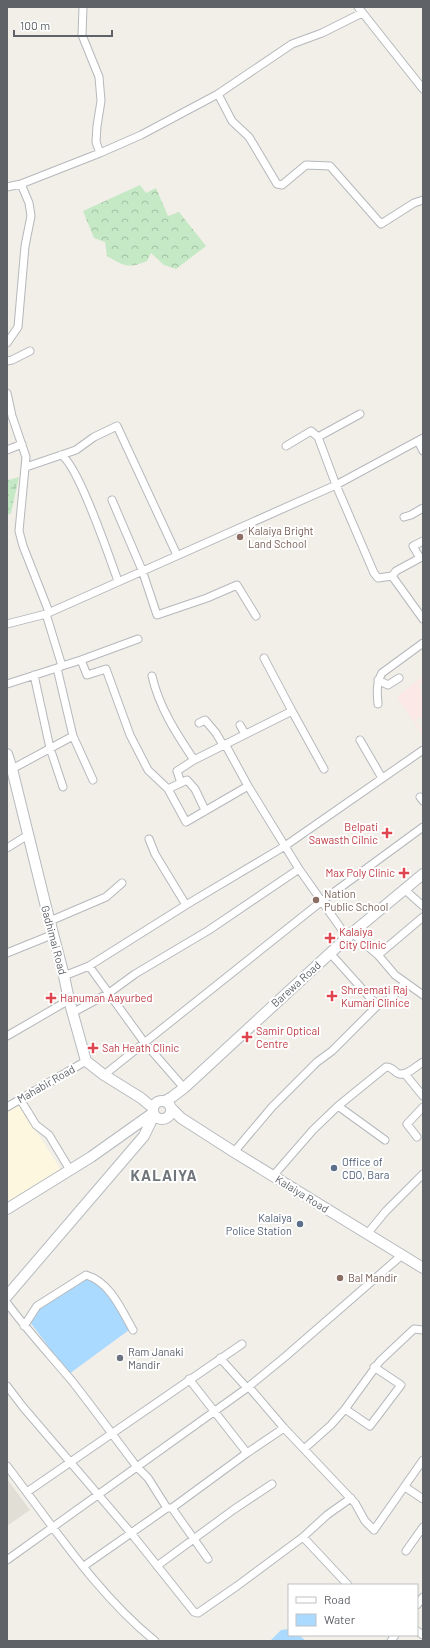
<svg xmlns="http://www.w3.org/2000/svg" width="430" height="1648" viewBox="0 0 430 1648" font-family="Barlow,sans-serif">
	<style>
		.commercial { fill: #fef7e0 }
		.education { fill: #e1ded6 }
		.medical { fill: #fce8e6 }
		.forest { fill: url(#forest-crowns) }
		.wetland { fill: url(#wetland-marsh) }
		.water { fill: #aadaff }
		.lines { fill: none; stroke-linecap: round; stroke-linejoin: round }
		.street-casing { stroke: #b5b8bc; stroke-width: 9 }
		.secondary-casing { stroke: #b6babf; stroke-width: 12 }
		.street { stroke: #fff; stroke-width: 7 }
		.secondary { stroke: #fff; stroke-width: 10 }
		.education-dot { fill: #8d6e63; stroke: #fff; stroke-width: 1.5 }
		.health-dot { fill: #e0444e; stroke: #fff; stroke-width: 1.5 }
		.service-dot { fill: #5c6f8a; stroke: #fff; stroke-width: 1.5 }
		.worship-dot { fill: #6b7280; stroke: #fff; stroke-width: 1.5 }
		.labels { text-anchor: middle; stroke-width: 4; stroke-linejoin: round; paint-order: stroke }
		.education-label { font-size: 11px; fill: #785e54; stroke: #fff; text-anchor: start }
		.health-label { font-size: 11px; fill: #be3a42; stroke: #fff; text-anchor: start }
		.street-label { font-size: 11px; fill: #5f6368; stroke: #fff }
		.service-label { font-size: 11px; fill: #4e5e75; stroke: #fff; text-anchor: start }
		.worship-label { font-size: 11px; fill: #5b616d; stroke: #fff; text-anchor: start }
		.district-label { font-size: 15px; font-weight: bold; letter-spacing: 1px; fill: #70757a; stroke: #fff }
	</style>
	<defs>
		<pattern id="forest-crowns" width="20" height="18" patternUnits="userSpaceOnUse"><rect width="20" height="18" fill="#c5e8c5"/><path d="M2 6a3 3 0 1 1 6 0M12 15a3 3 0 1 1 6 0" fill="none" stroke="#a3c0a4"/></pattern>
		<pattern id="wetland-marsh" width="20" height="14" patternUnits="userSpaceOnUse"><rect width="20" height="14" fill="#c5e8c5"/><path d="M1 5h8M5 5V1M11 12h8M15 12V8" fill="none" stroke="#a3c0a4"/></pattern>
	</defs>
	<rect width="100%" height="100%" fill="#f1efe8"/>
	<!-- commercial -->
	<path class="commercial" d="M19 1104 61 1170 7 1202V1111Z"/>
	<!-- education -->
	<path class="education" d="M7 1479 30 1510 7 1526Z"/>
	<!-- medical -->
	<path class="medical" d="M423 676V682L418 686 420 688 423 686V688L420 690 423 694V720L420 716 415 720 421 729 423 727V735L397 697Z"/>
	<!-- forest -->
	<path class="forest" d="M140 185 146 193 156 188 168 216 179 212 206 246 176 269 164 265 151 253 147 261C128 269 124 266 107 256L105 242 94 238 83 211Z"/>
	<!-- wetland -->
	<path class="wetland" d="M19 477 11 513 7 515V478L9 480Z"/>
	<!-- water -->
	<path class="water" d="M86 1278C108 1286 118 1310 129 1330L69 1374 30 1322 40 1307Z
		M289 1629V1635H299L306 1641H270L281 1630Z"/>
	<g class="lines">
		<!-- street casing -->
		<g class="street-casing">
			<path id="street" d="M83 7 82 35 99 77 101 101 97 126 96 142 100 153
				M358 7 423 89
				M218 94 232 121 249 137 277 184 282 185 306 165 330 166 381 224 414 203 423 200
				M7 187 21 184 100 153 141 135 218 94 292 44 322 33 362 13
				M7 343 18 327 25 246 31 216 29 203 21 184
				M7 361 12 360 30 351
				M7 393 12 416 26 457 19 531 23 546 49 612
				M318 437 360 414
				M418 441 423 451
				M286 446 311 431 318 437 336 485 374 573 378 578 392 576 423 619
				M7 450 22 444
				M61 455C78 464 110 559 118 581
				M26 467 76 450 94 437 117 426 177 555
				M112 500 142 570 157 615 207 598 237 585 256 616
				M404 517 411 515 423 508
				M392 576 396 571 420 558 413 546 423 541
				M46 614 62 666 81 660 87 675 106 669 130 735 148 770 168 789 187 780 195 789 205 810
				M7 624 46 614 336 485 423 438
				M81 660 138 639
				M34 675 50 748 63 787
				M152 676C159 707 176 733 194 760L177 771 181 783
				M378 680 388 685 399 678
				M7 684 60 667
				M378 704C377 693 376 683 382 673L423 643
				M292 711 324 769
				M199 723 205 720 216 733 223 745
				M240 725 245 734
				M73 736 93 780
				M360 740 382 778
				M225 744 248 786
				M194 760 292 711 264 658
				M12 769 73 736 57 668
				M168 789 186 822 248 786 299 869 347 937
				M420 797 423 801
				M149 839 155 854 186 905
				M7 848 28 835
				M404 889 423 906
				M50 921 106 897 122 883
				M352 933 378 955 395 975 423 995
				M7 953 54 934
				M330 953 373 1001C387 1008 396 992 405 983
				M378 955 423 917
				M89 966 144 1042 184 1088
				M64 976 89 966 186 905 285 846 423 750
				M72 1013 109 993 135 974 209 930 299 869
				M7 1036 69 1000
				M405 1074 423 1096
				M104 1075 322 901 423 827
				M20 1099 36 1125 49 1135 70 1170
				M338 1106 385 1140
				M7 1107 86 1061
				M417 1137 407 1124 423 1107
				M234 1152 272 1107 317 1062 332 1051 379 1004
				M273 1176 313 1130 338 1106 386 1067C392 1067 393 1070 397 1073 405 1078 416 1066 423 1062
				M367 1234 386 1211 423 1174
				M7 1303C27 1330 50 1355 72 1381 94 1409 115 1438 137 1467L148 1478 167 1508H172L208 1559
				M24 1326 37 1306 86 1275C110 1282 121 1309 133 1330
				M220 1358 247 1388
				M189 1379 247 1453 284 1428
				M7 1386 23 1407 131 1533 194 1612 198 1613 237 1586 303 1537 327 1515 351 1498
				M249 1387 284 1428 355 1503 365 1521 374 1530 423 1460
				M345 1409 370 1426 401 1385 374 1367
				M304 1449 331 1425 345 1409 380 1361 414 1329 423 1330
				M7 1466C53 1526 96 1593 155 1641
				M405 1487 423 1499
				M27 1492 242 1344
				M172 1508 247 1453
				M303 1537 348 1585
				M406 1551 423 1527
				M7 1560 247 1388 286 1356 402 1255
				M84 1566 167 1508
				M157 1566 233 1510 272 1484
				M417 1605 423 1597
				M417 1631 423 1635
				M391 1641 395 1635"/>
		</g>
		<!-- secondary casing -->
		<g class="secondary-casing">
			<path id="secondary" d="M7 754 12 769 46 907 64 976 69 1000 86 1061 104 1075 141 1098 153 1108
				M153 1110a9 9 0 1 1 18 0a9 9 0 1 1-18 0Z
				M165 1101 172 1097 184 1088 352 933 423 874
				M172 1109 181 1118 234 1152 423 1268
				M7 1209 91 1157 153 1113
				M7 1296 144 1136 154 1115"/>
		</g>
		<!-- street -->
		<use href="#street" class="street"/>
		<!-- secondary -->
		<use href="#secondary" class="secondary"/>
	</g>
	<!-- markers -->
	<g class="education-dot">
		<circle cx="240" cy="537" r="4"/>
		<circle cx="316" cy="900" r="4"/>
		<circle cx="340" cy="1278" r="4"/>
	</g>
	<g class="health-dot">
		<path d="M385 827h4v4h4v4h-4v4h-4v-4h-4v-4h4z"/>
		<path d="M402 867h4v4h4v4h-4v4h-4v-4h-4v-4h4z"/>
		<path d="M328 932h4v4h4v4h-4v4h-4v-4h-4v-4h4z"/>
		<path d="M330 990h4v4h4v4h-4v4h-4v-4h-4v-4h4z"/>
		<path d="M49 992h4v4h4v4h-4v4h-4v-4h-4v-4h4z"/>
		<path d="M245 1031h4v4h4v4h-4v4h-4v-4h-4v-4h4z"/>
		<path d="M91 1042h4v4h4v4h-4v4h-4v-4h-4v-4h4z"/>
	</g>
	<g class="service-dot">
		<circle cx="334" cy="1168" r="4"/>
		<circle cx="300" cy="1224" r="4"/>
	</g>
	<circle class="worship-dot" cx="120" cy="1358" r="4"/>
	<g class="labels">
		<!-- education labels -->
		<g class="education-label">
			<text x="248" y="535">Kalaiya Bright<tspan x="248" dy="13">Land School</tspan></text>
			<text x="324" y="898">Nation<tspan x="324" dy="13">Public School</tspan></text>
			<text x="348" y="1282">Bal Mandir</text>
		</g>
		<!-- health labels -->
		<g class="health-label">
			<text x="378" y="831" text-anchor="end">Belpati<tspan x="378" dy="13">Sawasth Cilnic</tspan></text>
			<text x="395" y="877" text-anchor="end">Max Poly Clinic</text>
			<text x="339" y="936">Kalaiya<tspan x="339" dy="13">City Clinic</tspan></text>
			<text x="341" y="994">Shreemati Raj<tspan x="341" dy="13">Kumari Clinice</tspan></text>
			<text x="60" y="1002">Hanuman Aayurbed</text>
			<text x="256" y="1035">Samir Optical<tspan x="256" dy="13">Centre</tspan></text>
			<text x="102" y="1052">Sah Heath Clinic</text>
		</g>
		<!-- street labels -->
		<g class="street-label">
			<text transform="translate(54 940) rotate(75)" y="4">Gadhimai Road</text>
			<text transform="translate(296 984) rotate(-42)" y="4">Barewa Road</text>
			<text transform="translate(46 1084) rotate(-30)" y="4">Mahabir Road</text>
			<text transform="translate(302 1194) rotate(32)" y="4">Kalaiya Road</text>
		</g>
		<!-- service labels -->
		<g class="service-label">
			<text x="342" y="1166">Office of<tspan x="342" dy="13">CDO, Bara</tspan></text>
			<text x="292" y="1222" text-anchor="end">Kalaiya<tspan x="292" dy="13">Police Station</tspan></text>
		</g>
		<!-- worship labels -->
		<g class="worship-label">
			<text x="128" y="1356">Ram Janaki<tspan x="128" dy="13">Mandir</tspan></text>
		</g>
		<!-- district labels -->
		<g class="district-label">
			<text x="164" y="1181">KALAIYA</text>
		</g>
	</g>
	<!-- border -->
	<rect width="430" height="1648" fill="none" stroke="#5f6368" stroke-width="16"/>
	<!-- legend -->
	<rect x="288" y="1584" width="130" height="52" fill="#ffffff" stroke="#bfc1c3"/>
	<rect x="296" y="1597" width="20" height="6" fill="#ffffff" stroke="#bfc1c3"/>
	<text x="324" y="1604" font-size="12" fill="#5f6368">Road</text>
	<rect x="296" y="1614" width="20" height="12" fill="#aadaff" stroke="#bfc1c3"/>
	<text x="324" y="1624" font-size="12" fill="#5f6368">Water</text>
	<!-- scale -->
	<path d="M14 30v6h98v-6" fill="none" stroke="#5f6368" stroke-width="2"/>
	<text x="20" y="30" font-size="12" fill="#5f6368" stroke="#ffffff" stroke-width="3" paint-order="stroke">100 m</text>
</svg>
